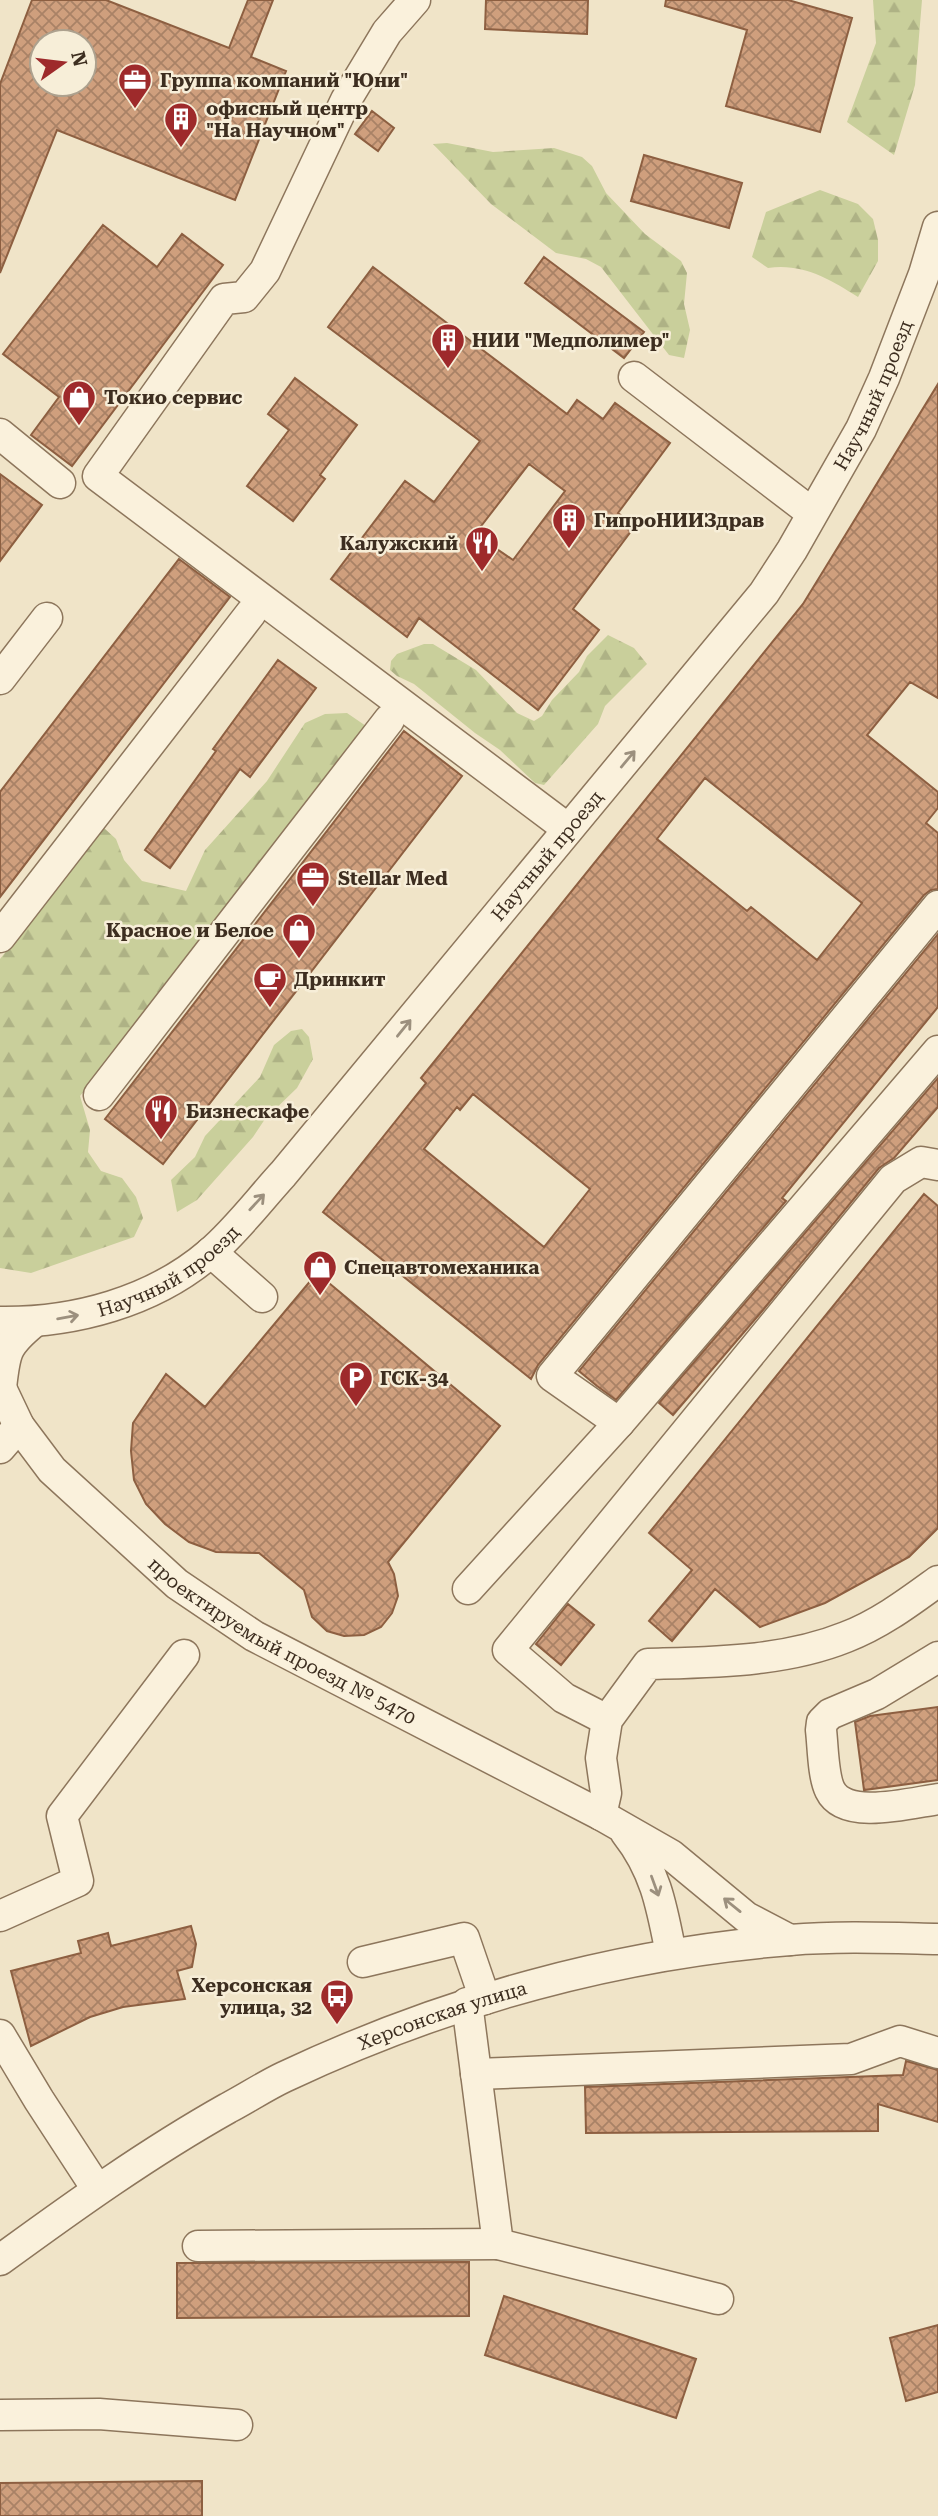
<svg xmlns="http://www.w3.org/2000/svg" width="938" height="2516" viewBox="0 0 938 2516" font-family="'Roboto Serif',serif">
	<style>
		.forest { fill: url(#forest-firs) }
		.building { fill: url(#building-cross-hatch); stroke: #8d5f41; stroke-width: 2; fill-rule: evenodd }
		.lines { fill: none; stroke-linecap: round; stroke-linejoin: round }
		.minor-casing { stroke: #8d765c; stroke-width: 33 }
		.minor { stroke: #faf1dc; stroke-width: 30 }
		.oneway { stroke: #9c907e }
		.labels { text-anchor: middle; stroke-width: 5; stroke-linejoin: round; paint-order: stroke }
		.poi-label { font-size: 19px; font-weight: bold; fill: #3d2e20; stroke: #f7eed8; text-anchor: start }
		.street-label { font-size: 19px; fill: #3d2e20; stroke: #f7eed8 }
	</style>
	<defs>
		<pattern id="forest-firs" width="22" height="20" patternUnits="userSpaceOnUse" patternTransform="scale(1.75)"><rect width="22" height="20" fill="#c9cf9b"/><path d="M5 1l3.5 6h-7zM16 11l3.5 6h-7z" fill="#aeb285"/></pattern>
		<pattern id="building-cross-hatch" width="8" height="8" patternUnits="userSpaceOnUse" patternTransform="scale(1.75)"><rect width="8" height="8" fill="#cf9f7d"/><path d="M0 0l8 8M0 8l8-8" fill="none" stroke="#a98266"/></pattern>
	</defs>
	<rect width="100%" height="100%" fill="#f0e4c8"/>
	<!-- forest -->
	<path class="forest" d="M873 0H922L915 85 894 155 847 122 876 43Z
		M447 143 493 152 554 148 582 157 592 166 606 193 645 234 681 261 687 273 684 304 690 330 684 358 669 355 601 267 586 259 556 253 491 204 433 144Z
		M820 190 858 204 873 219 878 240V261L858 297C829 279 803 263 768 268L752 257 766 212Z
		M608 635 634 648 647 664 605 706 598 724 544 785 535 783 500 750 475 733 414 684 397 676 390 670 391 661 397 654 424 644H433L476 670 517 713 534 721 542 716 552 700 579 672 587 656Z
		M347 713 366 726 360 746 215 920 80 1096 90 1130 88 1152 101 1171 122 1178 136 1197 143 1218 134 1237 31 1273 0 1268V959L104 828 116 839 124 860 142 881 186 891 205 850 267 781 305 723 325 714Z
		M302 1029 309 1037 313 1059 297 1088 265 1119 253 1137 197 1200 177 1212 171 1180 195 1157 205 1136 260 1077 274 1045 291 1031Z"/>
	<!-- building -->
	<path class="building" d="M32 0H106L229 48 248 0H273L251 57 286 71 235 200 57 130 0 273V84ZM42 42H84V84H42Z
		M486 0H588L587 34 485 29Z
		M666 0H788L852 18 820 132 726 106 747 30 665 6Z
		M372 111 394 128 378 151 355 134Z
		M644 155 742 183 729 228 631 201Z
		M103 225 157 267 182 234 223 265 72 466 31 435 59 397 3 354Z
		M544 257 644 332 624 358 525 283Z
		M373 267 567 414 577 400 603 419 615 403 670 443 618 513 635 526 573 609 599 630 538 710 419 618 407 637 331 579 405 481 434 502 480 441 328 327ZM529 464 565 491 513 560 475 534Z
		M295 378 357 425 320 475 325 479 293 521 247 486 289 430 268 414Z
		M938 384V698L910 682 867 735 938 792V808L926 823 938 833V889L931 890 924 895 538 1365 531 1379 323 1212 426 1083 421 1078 803 604ZM705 778 862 903 817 960 751 907 747 911 657 839ZM473 1094 590 1189 544 1247 424 1149 457 1107 460 1110Z
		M0 474 42 505 0 561Z
		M179 559 230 597 0 897V792Z
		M278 660 316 688 250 777 240 769 170 868 145 850 216 751 213 749Z
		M404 731 462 776 163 1164 105 1119Z
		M938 934V1007L782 1198 786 1201 616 1400 597 1386 579 1371Z
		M938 1078V1107L894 1158 879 1168 763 1310 673 1415 659 1403Z
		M924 1194 938 1206V1528L909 1557 825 1603 760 1627 715 1589 672 1641 649 1621 692 1570 649 1533Z
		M317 1273 500 1426 388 1562 394 1574 398 1596 392 1613 381 1627 364 1635 344 1636 327 1631 312 1617 304 1590 259 1553 216 1552 189 1542 165 1524 146 1504 134 1480 131 1451 133 1423 166 1374 205 1407Z
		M568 1604 594 1625 561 1665 536 1644Z
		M938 1707V1780L864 1790 855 1722 870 1716Z
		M191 1926 196 1944 192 1967 177 1971 185 1999 123 2007 90 2017 31 2046 11 1971 81 1953 78 1941 108 1933 111 1946Z
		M906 2061 938 2070V2122L878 2104V2131L586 2133 585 2087 903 2075Z
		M469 2262V2316L177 2318V2263Z
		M504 2296 696 2359 676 2418 485 2355Z
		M938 2325V2392L906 2401 890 2338Z
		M202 2481V2516H0V2483Z"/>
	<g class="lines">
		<!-- minor casing -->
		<g class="minor-casing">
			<g id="minor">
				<path d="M415 0 387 32 346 100 265 271 244 297 224 299 98 476 568 829"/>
				<path d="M634 377 812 513"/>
				<path d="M0 434 60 483"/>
				<path d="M0 679 47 618"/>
				<path d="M0 937 251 613"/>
				<path d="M99 1095 389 720"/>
				<path d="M211 1252 262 1297"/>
				<path id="s1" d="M0 1322C74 1323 153 1302 210 1253 236 1231 260 1199 283 1174L764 593 792 550 861 429 884 378 924 274 938 227"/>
				<path id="s2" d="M0 1386 19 1426 52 1470 177 1584 254 1636 601 1815 671 1855 746 1917 790 1940"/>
				<path d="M1 1388C5 1352 5 1346 34 1322"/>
				<path d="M619 1423 552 1376 938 906"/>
				<path d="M0 1448 19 1426"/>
				<path d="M468 1589 619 1423 938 1051"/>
				<path d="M938 1657 877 1694 830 1714 822 1722 821 1730C823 1747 823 1776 830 1790 845 1821 910 1803 938 1799"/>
				<path d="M607 1720 564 1698 508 1650 893 1179 921 1162 938 1165"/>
				<path d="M601 1815 606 1793 601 1758 607 1720 648 1664C714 1662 784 1662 846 1637 880 1624 909 1602 938 1581"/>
				<path d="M626 1833C656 1871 662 1908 671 1954"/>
				<path d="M0 1916 78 1881 62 1816 184 1655"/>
				<path d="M363 1962 464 1938 485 1999"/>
				<path d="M467 2003 498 2244 718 2299"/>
				<path d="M0 2035 39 2100 97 2189"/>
				<path d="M476 2074 851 2059 900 2041 938 2053"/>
				<path d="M198 2246 498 2244"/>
				<path id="s3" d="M0 2260C74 2206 148 2153 228 2108 247 2098 265 2086 284 2077 443 2002 615 1954 790 1940 839 1936 889 1938 938 1939"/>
				<path d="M0 2415 99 2414 237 2425"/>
			</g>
		</g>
		<!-- minor -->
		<use href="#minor" class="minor"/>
	</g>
	<!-- one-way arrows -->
	<defs><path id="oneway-shaft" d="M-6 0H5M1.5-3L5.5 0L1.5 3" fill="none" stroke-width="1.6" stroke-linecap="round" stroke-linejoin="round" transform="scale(1.75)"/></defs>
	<g class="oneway">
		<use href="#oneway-shaft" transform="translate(628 759) rotate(-50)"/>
		<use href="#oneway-shaft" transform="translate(404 1028) rotate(-51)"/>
		<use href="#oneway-shaft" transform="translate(257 1202) rotate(-47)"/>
		<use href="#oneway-shaft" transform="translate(68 1317) rotate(-10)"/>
		<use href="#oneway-shaft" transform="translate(655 1886) rotate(70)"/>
		<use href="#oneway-shaft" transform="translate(732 1905) rotate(-141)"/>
	</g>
	<!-- icons -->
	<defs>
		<g id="office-pin" transform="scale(1.75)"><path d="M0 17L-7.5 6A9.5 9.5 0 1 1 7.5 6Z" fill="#9e2a2b" stroke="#f7eed8"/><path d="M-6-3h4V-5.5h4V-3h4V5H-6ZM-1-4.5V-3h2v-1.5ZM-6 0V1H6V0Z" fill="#fff"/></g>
		<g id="building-pin" transform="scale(1.75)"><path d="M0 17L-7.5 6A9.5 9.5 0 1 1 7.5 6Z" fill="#9e2a2b" stroke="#f7eed8"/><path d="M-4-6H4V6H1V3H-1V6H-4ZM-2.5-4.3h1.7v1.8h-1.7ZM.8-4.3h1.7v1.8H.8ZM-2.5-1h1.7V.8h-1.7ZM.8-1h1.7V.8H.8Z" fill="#fff"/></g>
		<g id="shop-pin" transform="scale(1.75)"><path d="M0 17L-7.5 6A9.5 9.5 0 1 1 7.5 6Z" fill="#9e2a2b" stroke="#f7eed8"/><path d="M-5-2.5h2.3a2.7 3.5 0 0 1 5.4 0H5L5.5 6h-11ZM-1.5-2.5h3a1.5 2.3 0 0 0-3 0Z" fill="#fff"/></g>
		<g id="restaurant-pin" transform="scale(1.75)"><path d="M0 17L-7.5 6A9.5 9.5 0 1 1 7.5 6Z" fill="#9e2a2b" stroke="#f7eed8"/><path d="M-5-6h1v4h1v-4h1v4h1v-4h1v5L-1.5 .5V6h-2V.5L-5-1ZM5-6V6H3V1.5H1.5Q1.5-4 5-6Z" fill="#fff"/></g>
		<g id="cafe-pin" transform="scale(1.75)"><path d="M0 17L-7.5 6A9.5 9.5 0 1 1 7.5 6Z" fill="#9e2a2b" stroke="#f7eed8"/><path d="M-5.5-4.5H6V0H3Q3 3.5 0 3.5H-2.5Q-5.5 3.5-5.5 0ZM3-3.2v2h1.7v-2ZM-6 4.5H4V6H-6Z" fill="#fff"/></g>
		<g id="parking-pin" transform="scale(1.75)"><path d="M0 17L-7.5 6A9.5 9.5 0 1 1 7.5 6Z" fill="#9e2a2b" stroke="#f7eed8"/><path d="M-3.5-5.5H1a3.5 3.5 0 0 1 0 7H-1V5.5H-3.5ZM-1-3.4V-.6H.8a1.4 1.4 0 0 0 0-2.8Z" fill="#fff"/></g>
		<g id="bus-pin" transform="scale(1.75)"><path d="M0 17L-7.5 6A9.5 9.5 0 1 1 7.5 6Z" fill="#9e2a2b" stroke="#f7eed8"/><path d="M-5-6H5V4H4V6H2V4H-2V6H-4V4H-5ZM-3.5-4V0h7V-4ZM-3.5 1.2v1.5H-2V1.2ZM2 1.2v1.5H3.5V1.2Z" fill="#fff"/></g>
	</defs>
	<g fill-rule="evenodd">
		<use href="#office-pin" x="135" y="80"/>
		<use href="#building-pin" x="181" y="119"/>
		<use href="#building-pin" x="448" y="340"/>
		<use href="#shop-pin" x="79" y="397"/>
		<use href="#building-pin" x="569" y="520"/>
		<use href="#restaurant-pin" x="482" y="543"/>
		<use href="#office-pin" x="313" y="878"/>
		<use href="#shop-pin" x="299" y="930"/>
		<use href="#cafe-pin" x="270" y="979"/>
		<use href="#restaurant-pin" x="161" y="1111"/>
		<use href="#shop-pin" x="320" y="1267"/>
		<use href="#parking-pin" x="356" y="1378"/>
		<use href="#bus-pin" x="337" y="1996"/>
	</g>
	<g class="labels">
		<!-- poi labels -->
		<g class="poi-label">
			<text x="160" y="87">Группа компаний "Юни"</text>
			<text x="206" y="115">офисный центр<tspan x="206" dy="22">"На Научном"</tspan></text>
			<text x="472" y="347">НИИ "Медполимер"</text>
			<text x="104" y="404">Токио сервис</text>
			<text x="594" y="527">ГипроНИИЗдрав</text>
			<text x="458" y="550" text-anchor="end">Калужский</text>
			<text x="338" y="885">Stellar Med</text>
			<text x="274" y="937" text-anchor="end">Красное и Белое</text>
			<text x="294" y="986">Дринкит</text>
			<text x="186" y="1118">Бизнескафе</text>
			<text x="344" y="1274">Спецавтомеханика</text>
			<text x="380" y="1385">ГСК-34</text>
			<text x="312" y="1992" text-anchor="end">Херсонская<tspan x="312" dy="22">улица, 32</tspan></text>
		</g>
		<!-- street labels -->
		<g class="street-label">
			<text dy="7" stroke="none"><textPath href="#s1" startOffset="1314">Научный проезд</textPath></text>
			<text dy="7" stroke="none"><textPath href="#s1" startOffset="747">Научный проезд</textPath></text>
			<text dy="7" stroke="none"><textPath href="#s1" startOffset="180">Научный проезд</textPath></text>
			<text dy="7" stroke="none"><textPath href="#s2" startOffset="388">проектируемый проезд № 5470</textPath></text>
			<text dy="7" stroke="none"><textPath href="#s3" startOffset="508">Херсонская улица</textPath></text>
		</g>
	</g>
	<!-- north arrow -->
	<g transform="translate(63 63) rotate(76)"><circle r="33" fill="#f7eed8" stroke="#ada18e" stroke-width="2"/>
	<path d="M0-5L12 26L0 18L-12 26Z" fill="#9e2a2b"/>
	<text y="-10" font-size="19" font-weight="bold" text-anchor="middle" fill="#3d2e20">N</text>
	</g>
</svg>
